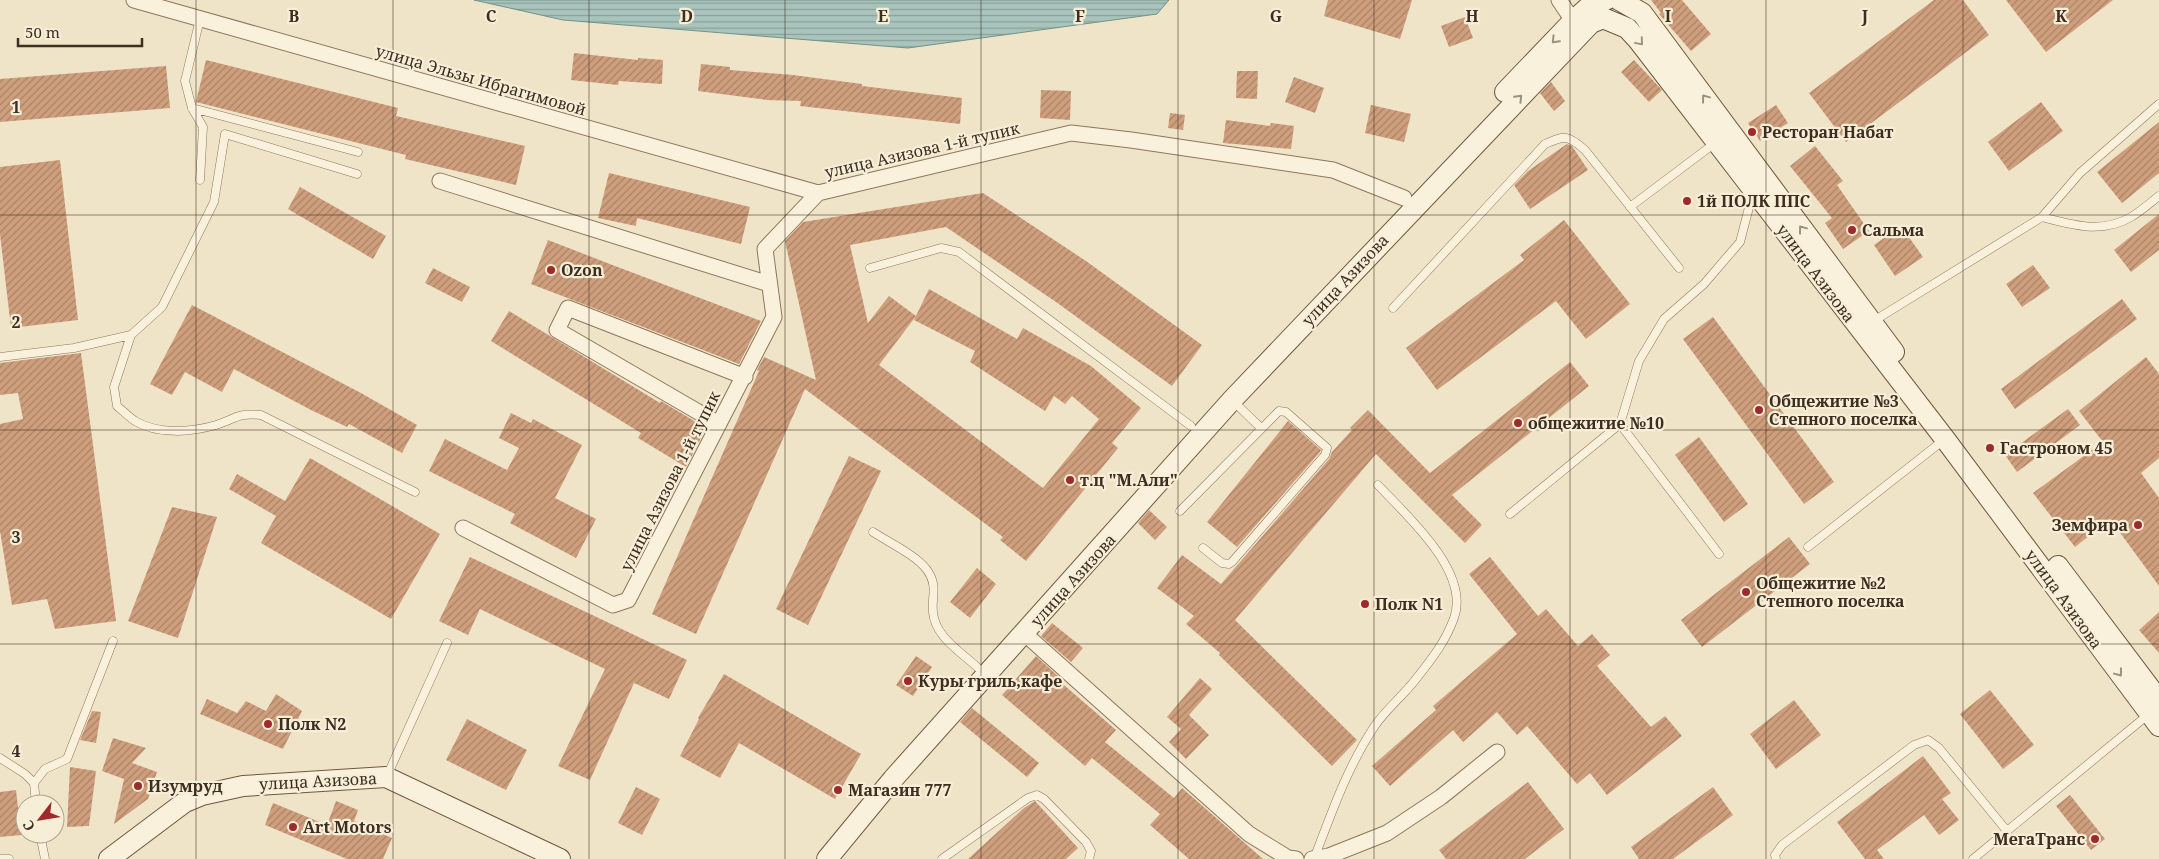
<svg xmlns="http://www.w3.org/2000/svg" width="2159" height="859" viewBox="0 0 2159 859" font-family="'Noto Serif',serif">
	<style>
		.water { fill: url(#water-rules); stroke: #6f938a }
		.building { fill: url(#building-hatch) }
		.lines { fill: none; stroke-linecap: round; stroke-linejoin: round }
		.lane-casing { stroke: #8d765c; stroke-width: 9 }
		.street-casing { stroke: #8d765c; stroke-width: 17 }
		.secondary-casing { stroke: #6f573f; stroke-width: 22 }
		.lane { stroke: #faf1dc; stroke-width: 8 }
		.street { stroke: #faf1dc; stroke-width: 15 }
		.secondary { stroke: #faf1dc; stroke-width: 20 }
		.oneway { stroke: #9c907e }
		.grid { fill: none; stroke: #3d2e20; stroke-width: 1; stroke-opacity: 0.55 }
		.poi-dot { fill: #9e2a2b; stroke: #f7eed8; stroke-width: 2 }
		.labels { text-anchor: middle; stroke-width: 4.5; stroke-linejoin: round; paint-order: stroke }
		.street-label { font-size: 16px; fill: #3d2e20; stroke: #f7eed8 }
		.poi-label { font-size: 16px; font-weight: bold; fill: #3d2e20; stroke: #f7eed8; text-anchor: start }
		.grid-label { font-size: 16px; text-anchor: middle; font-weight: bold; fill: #3d2e20; stroke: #f7eed8; stroke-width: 4.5; stroke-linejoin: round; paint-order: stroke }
	</style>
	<defs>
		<pattern id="water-rules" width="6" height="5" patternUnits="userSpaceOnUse" patternTransform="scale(1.25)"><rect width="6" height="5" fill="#a9c4bc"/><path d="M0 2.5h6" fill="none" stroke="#8ba098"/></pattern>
		<pattern id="building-hatch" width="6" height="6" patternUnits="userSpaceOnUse" patternTransform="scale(1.25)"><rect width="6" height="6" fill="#cf9f7d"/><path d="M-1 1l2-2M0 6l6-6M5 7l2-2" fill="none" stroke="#a98266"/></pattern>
	</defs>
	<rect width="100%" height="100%" fill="#f0e4c8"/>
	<!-- water -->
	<path class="water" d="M474 0H1169L1157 14 908 48 563 20Z"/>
	<!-- building -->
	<path class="building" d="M1328 0H1412L1400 39 1324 16Z
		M1651 0H1682L1711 34 1691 51 1659 14 1661 13Z
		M1934 0H1963L1989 35 1846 142 1809 93Z
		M2006 0H2113L2046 52Z
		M1465 17 1473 38 1449 47 1441 26Z
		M574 53 638 60V58L663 60 662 84 619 81 618 85 571 80Z
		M206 60 398 108 396 116 525 146 516 185 405 159 406 155 196 102Z
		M1634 60 1662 90 1649 102 1621 72Z
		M701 64 730 67V70L793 75 862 84V86L962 98 960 124 800 106 801 101 767 100 698 91Z
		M166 66 170 108 0 122V79Z
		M1237 71H1258L1257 99 1236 98Z
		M1294 77 1324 88 1315 113 1285 102Z
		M1551 82 1565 101 1554 111 1540 93Z
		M1041 90 1071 91 1070 120 1040 118Z
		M2041 102 2063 131 2009 171 1988 142Z
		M1371 105 1411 114 1404 142 1365 133Z
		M1776 105 1788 123 1760 141 1748 123Z
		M1170 113 1185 115 1183 130 1168 128Z
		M1226 120 1270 126 1271 123 1294 126 1291 149 1223 143Z
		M2159 122V173L2122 203 2097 172Z
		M1567 144 1572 146 1588 170 1530 209 1514 185 1528 171Z
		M1815 146 1843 181 1837 185 1869 231 1843 249 1825 223 1832 218 1790 166Z
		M60 160 78 320 11 328 0 234V167Z
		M609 173 750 207 741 244 637 218 636 226 598 218Z
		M300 187 386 236 373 259 288 209Z
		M983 193 1086 261 1202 345 1172 386 1056 302 946 227 850 245 868 323 889 296 916 316 879 365 1043 488 1099 419 1072 396 1065 404 1054 396 1045 411 970 362 975 351 914 320 929 289 1017 339 1023 328 1091 366 1141 408 1112 443 1118 448 1026 561 1000 540 1003 537 805 389 696 634 652 614 759 371 757 370 764 357 816 380 785 241 803 222Z
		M2159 214V250L2131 272 2114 250Z
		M1564 220 1630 304 1586 339 1556 301 1437 390 1406 348 1524 260 1520 255Z
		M1901 226 1923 257 1895 276 1874 245Z
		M548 240 615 266 761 321 739 364 690 345 531 284Z
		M2033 265 2050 288 2022 307 2006 284Z
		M433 268 470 287 462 302 425 283Z
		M2122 299 2137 319 2015 409 2001 389Z
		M192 305 361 393 417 425 402 453 349 424 347 427 311 410 234 369 222 392 185 372 172 395 150 384Z
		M509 311 660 403 661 401 706 428 686 467 638 438 641 433 491 341Z
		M1713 317 1834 482 1804 504 1683 339Z
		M81 353 116 621 55 629 47 599 12 605 0 531V424L23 419 18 393 0 395V363Z
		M2146 357 2159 374V458L2141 473 2159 498V586L2110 519 2075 547 2033 493 2103 442 2079 411Z
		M1570 362 1589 386 1452 495 1482 525 1465 543 1376 454 1235 620 1357 740 1332 766 1219 655 1220 653 1186 624 1194 616 1157 588 1182 555 1221 584 1329 459 1332 452 1352 430 1350 428 1368 410 1430 473Z
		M2068 409 2080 425 2017 472 2005 455Z
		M511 413 531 423 533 419 582 445 555 498 596 519 576 558 510 523 515 514 429 471 445 439 507 470 519 448 499 438Z
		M1288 421 1321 450 1320 452 1237 547 1207 522Z
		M1699 437 1748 504 1724 522 1675 455Z
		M849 456 881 471 808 625 776 609Z
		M310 458 440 534 391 619 261 543 276 516 229 489 237 474 285 501Z
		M172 507 217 517 178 638 128 621Z
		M1149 510 1167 527 1155 540 1138 523Z
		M1789 537 1810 564 1702 647 1681 620Z
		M470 557 687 660 669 699 634 683 590 780 558 766 605 669 480 609 468 635 439 621Z
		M1490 557 1538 616 1546 609 1578 646 1592 634 1610 655 1597 666 1651 727 1665 716 1682 736 1607 795 1590 773 1577 784 1527 726 1517 735 1497 712 1463 742 1453 730 1390 786 1372 766 1436 710 1433 706 1517 634 1469 574Z
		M977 568 996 584 970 618 950 602Z
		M2159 612V653L2139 630Z
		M1052 623 1083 648 1071 662 1041 636Z
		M916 656 932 667 913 696 896 685Z
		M1036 656 1059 677 1057 679 1116 730 1105 742 1174 798 1182 788 1263 859H1189L1150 825 1160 814 1092 758 1085 766 1002 695Z
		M724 674 861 754 835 799 739 743 720 778 680 756 699 719 698 718Z
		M1200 678 1212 689 1189 715 1209 735 1186 759 1169 742 1181 729 1167 717Z
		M1990 690 2034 745 2003 769 1960 714Z
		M276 694 302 711 283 749 200 714 207 699 237 713 246 701 266 711Z
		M1794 700 1821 735 1776 769 1750 734Z
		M972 708 1039 763 1027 777 960 722Z
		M92 711 101 712 96 743 80 740Z
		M467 719 527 750 506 790 446 760Z
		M113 738 146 748 132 763 157 772 148 799 114 824 124 779 102 771Z
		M1923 756 1951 793 1942 799 1959 820 1939 835 1924 815 1877 850 1884 859H1865L1837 822Z
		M70 767 96 771 89 826 67 827Z
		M1528 782 1564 829 1525 859H1446L1439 850Z
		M636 787 660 799 642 835 618 823Z
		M1713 787 1733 815 1673 859H1639L1631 847Z
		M16 790 21 835 0 837V792Z
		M2070 795 2105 839 2091 850 2056 806Z
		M336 801 358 810 354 821 392 838 383 859H347L265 825 273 803 327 825Z
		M1035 801 1078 848 1066 859H968L1024 808Z"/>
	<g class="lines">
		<!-- lane casing -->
		<g class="lane-casing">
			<path id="lane" d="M200 19 185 81 192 108 203 127 200 180
				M192 108 358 152
				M1630 207 1715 143
				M2042 217 2080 173 2159 104
				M870 268 941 248 959 252 1191 426
				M1393 308 1545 144C1565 135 1568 135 1585 150L1679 268
				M1872 322 2042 217C2071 225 2103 234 2131 217 2141 211 2150 203 2159 196
				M131 335 114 387 117 406C123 411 129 417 135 421 158 435 192 432 216 425 237 418 237 413 261 415L415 492
				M0 357 74 348 131 335 162 307 214 202 225 134 357 174
				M1233 401 1261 428
				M1620 424 1719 554
				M1180 511 1279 411 1286 412 1327 448 1325 455 1232 562 1229 564 1222 563 1203 548
				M1510 514 1620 424 1639 361 1664 319 1704 284 1740 242 1751 200V193
				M873 532C888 542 916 555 927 570 940 588 929 600 934 618 939 639 962 653 977 667
				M1808 547 1945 439
				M0 758 25 774 34 783 36 804
				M387 776 447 643
				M34 783 45 769 67 759 113 641
				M40 834 45 859
				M0 859H9
				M942 859 1028 798 1037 795 1044 799 1086 842 1091 851 1089 859
				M1314 859C1331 814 1347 768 1374 727 1386 709 1403 696 1416 679 1431 660 1446 641 1454 618 1471 572 1406 515 1378 485
				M1776 859 1775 855 1782 845 1914 745 1928 740 1939 748 2007 831
				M1973 859 2149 714"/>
		</g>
		<!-- street casing -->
		<g class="street-casing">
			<path id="street" d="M134 0 818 193
				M1559 0 1578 28
				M440 181 769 284
				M719 424 557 330 568 308 745 377
				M463 528 613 605 628 600 774 317 765 249 818 193 1071 133 1131 140 1333 170 1404 198
				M1025 634 1249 834 1288 858 1296 859
				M1312 859 1329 856 1387 833 1441 797 1497 752"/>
		</g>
		<!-- secondary casing -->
		<g class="secondary-casing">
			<path id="secondary" d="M1619 0 1642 13 1894 352
				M1505 92 1573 21 1594 2 1606 0
				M2058 566 2159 700
				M109 859 185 802 202 795 243 786 386 777 560 859
				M827 859 893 779 1232 400 1591 23 1603 18 1627 28 1638 40 1945 439 2159 726"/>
		</g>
		<!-- lane -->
		<use href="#lane" class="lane"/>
		<!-- street -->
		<use href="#street" class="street"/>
		<!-- secondary -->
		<use href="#secondary" class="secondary"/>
	</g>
	<!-- one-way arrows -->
	<defs><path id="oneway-chevron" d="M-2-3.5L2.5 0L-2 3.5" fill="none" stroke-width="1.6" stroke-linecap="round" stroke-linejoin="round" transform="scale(1.25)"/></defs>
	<g class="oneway">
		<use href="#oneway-chevron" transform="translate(1555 40) rotate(134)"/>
		<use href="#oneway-chevron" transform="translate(1640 42) rotate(50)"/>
		<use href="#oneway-chevron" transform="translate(1519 98) rotate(-46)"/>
		<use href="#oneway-chevron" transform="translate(1705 98) rotate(-127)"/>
		<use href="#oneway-chevron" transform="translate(1802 229) rotate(-127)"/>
		<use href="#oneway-chevron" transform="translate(2119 673) rotate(53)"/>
	</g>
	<!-- grid -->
	<path class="grid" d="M196 0V859M393 0V859M589 0V859M785 0V859M981 0V859M1178 0V859M1374 0V859M1570 0V859M1766 0V859M1963 0V859M0 215H2159M0 430H2159M0 644H2159"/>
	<!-- markers -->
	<g class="poi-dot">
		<circle cx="1752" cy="132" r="5"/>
		<circle cx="1687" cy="201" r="5"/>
		<circle cx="1852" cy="230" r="5"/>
		<circle cx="551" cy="270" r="5"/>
		<circle cx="1759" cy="410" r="5"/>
		<circle cx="1518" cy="423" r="5"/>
		<circle cx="1990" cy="448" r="5"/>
		<circle cx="1070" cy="480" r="5"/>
		<circle cx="2138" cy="525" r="5"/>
		<circle cx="1746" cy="592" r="5"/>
		<circle cx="1365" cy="604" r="5"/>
		<circle cx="908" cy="681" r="5"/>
		<circle cx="268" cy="724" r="5"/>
		<circle cx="138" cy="786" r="5"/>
		<circle cx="838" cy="790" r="5"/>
		<circle cx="293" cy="827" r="5"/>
		<circle cx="2095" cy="839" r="5"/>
	</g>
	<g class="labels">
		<!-- street labels -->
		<g class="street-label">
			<text transform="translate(481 80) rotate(16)" y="6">улица Эльзы Ибрагимовой</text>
			<text transform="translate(922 150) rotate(-13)" y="6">улица Азизова 1-й тупик</text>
			<text transform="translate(1816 273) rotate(53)" y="6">улица Азизова</text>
			<text transform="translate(1345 280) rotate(-47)" y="6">улица Азизова</text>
			<text transform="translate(670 481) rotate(-63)" y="6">улица Азизова 1-й тупик</text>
			<text transform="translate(1073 580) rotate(-48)" y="6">улица Азизова</text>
			<text transform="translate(2064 599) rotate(54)" y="6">улица Азизова</text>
			<text transform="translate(318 781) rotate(-3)" y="6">улица Азизова</text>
		</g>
		<!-- poi labels -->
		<g class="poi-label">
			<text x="1762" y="138">Ресторан Набат</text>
			<text x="1697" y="207">1й ПОЛК ППС</text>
			<text x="1862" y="236">Сальма</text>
			<text x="561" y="276">Ozon</text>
			<text x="1769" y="407">Общежитие №3<tspan x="1769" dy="18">Степного поселка</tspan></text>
			<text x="1528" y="429">общежитие №10</text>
			<text x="2000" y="454">Гастроном 45</text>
			<text x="1080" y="486">т.ц "М.Али"</text>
			<text x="2128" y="531" text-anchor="end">Земфира</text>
			<text x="1756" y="589">Общежитие №2<tspan x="1756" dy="18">Степного поселка</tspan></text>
			<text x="1375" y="610">Полк N1</text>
			<text x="918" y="687">Куры гриль,кафе</text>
			<text x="278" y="730">Полк N2</text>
			<text x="148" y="792">Изумруд</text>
			<text x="848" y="796">Магазин 777</text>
			<text x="303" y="833">Art Motors</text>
			<text x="2085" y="845" text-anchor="end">МегаТранс</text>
		</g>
	</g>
	<g class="grid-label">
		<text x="294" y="22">B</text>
		<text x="491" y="22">C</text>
		<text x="687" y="22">D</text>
		<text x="883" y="22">E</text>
		<text x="1080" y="22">F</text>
		<text x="1276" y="22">G</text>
		<text x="1472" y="22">H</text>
		<text x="1668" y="22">I</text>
		<text x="1865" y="22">J</text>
		<text x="2061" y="22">K</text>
		<text x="16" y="113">1</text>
		<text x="16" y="328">2</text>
		<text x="16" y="543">3</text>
		<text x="16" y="757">4</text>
	</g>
	<!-- north arrow -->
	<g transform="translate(40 819) rotate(239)"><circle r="24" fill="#f7eed8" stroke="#ada18e"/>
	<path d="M0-4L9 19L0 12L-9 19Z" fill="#9e2a2b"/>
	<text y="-8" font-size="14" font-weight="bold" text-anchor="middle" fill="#3d2e20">С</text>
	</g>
	<!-- scale -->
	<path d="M18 38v8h124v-8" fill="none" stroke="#3d2e20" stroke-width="2.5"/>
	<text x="25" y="38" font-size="15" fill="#3d2e20" stroke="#f7eed8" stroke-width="4" paint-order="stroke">50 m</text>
</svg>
